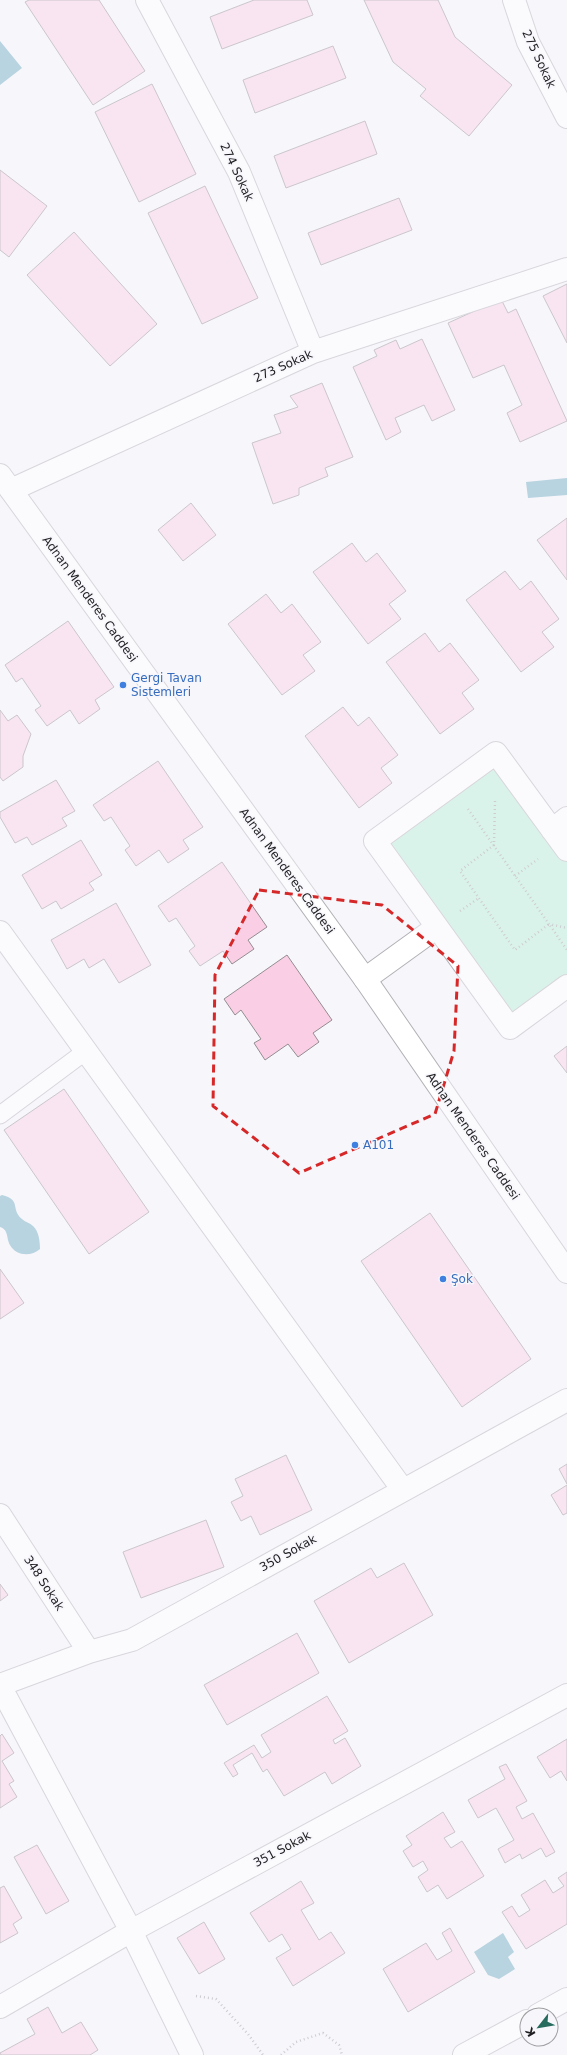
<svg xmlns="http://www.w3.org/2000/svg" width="567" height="2055" viewBox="0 0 567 2055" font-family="'DejaVu Sans',sans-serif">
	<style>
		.green { fill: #b7f0d4 }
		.water { fill: #6baabe }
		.building { fill: #facfe6; stroke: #938d90 }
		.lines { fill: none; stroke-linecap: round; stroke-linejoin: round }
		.service-casing { stroke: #b2b1b6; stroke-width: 19 }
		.minor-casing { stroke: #b2b1b6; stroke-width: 24 }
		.tertiary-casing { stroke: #b2b1b6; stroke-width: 24 }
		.path { stroke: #9a999d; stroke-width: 2.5; stroke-dasharray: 1 3; stroke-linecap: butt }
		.service { stroke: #fff; stroke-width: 17 }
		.minor { stroke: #fff; stroke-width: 22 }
		.tertiary { stroke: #fff; stroke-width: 22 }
		.marked { fill: none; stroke: #d62828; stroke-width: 3; stroke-dasharray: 8 5; stroke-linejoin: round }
		.shop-dot { fill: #3f7fe0; stroke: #f7f6fb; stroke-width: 1.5 }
		.labels { text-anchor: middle; stroke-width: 3; stroke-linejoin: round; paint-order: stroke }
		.street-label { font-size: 12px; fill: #1e1e20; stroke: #f7f6fb }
		.shop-label { font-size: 12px; fill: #366cbe; stroke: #f7f6fb; text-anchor: start }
	</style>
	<rect width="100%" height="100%" fill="#f7f6fb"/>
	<!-- green -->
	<path class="green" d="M494 758 567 858V978L512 1018 382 840Z"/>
	<!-- water -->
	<path class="water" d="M0 41 22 68 0 85Z
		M567 478V495L528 498 526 482Z
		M2 1195C22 1200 10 1209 22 1219 25 1222 30 1223 33 1226 39 1231 40 1242 40 1249 31 1257 16 1256 10 1245 6 1238 9 1230 0 1227V1196Z
		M503 1933 514 1952 508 1957 515 1969 499 1979 488 1975 474 1952Z"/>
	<!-- building -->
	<path class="building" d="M29 0H99L145 71 93 105 25 2Z
		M254 0H307L313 15 222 49 210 17Z
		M364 0H438L455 37 512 85 469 136 420 96 426 89 393 62Z
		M333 46 346 78 255 113 243 80Z
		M152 84 196 174 139 202 95 112Z
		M365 121 377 154 286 188 274 156Z
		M0 170 47 206 9 257 0 250Z
		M205 186 258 298 202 324 148 213Z
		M399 198 412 230 321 265 308 233Z
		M74 232 157 324 110 366 27 275Z
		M567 284V343L543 296Z
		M501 299 508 313 516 309 567 421 520 442 507 413 522 405 504 365 473 378 448 323Z
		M422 339 455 410 432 421 424 405 395 418 401 432 386 440 353 367 377 356 374 350 396 340 400 349Z
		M322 383 353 457 325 468 328 476 299 488V495L273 504 252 443 281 433 274 415 298 407 290 396Z
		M191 503 216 535 183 561 158 530Z
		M567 518V580L537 540Z
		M352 543 366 562 377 553 406 591 389 604 401 619 368 644 313 572Z
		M505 571 520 590 531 581 559 619 542 632 554 647 521 672 466 600Z
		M266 594 281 613 292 604 321 642 303 655 315 671 282 695 228 624Z
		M68 621 114 687 95 700 100 709 79 724 70 710 47 726 35 710 41 706 22 678 16 682 5 665Z
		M425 633 439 652 450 643 479 680 462 693 474 709 440 734 386 662Z
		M343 707 358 726 369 717 398 755 381 768 392 783 359 808 305 736Z
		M0 710 8 721 17 715 31 734 23 756V767L3 781 0 777Z
		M158 761 203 827 183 840 189 849 168 863 159 850 136 866 125 850 130 846 111 817 104 821 93 805Z
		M56 780 75 811 62 818 67 826 32 845 27 837 15 843 0 817V812Z
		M81 840 102 875 89 883 94 890 61 909 56 901 42 909 22 875Z
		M222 862 267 927 248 940 254 949 232 964 223 951 200 966 189 951 195 946 176 918 169 922 158 906Z
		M116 903 151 965 119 983 104 959 89 968 84 959 67 969 51 940Z
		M287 955 332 1020 313 1033 319 1042 298 1057 288 1044 265 1060 254 1043 261 1039 241 1010 235 1015 224 999Z
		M567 1046V1073L554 1056Z
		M64 1089 149 1212 89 1254 4 1130Z
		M430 1213 531 1359 462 1407 361 1261Z
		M0 1269 24 1303 0 1319Z
		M286 1455 312 1510 260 1535 251 1516 241 1521 231 1502 243 1496 235 1479Z
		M567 1464V1484L559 1469Z
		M567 1485V1513L563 1515 551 1495Z
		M206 1520 224 1567 141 1598 123 1552Z
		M404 1563 433 1615 349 1663 314 1601 371 1568 377 1578Z
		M0 1584 8 1595 0 1601Z
		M297 1633 319 1673 227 1725 204 1685Z
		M327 1696 348 1731 333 1740 335 1744 345 1738 361 1766 332 1784 325 1772 284 1796 267 1769 263 1772 252 1753 233 1765 238 1774 233 1777 224 1763 254 1745 262 1758 271 1752 261 1735Z
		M2 1734 14 1753 2 1761 14 1781 9 1784 17 1797 0 1808V1736Z
		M567 1739V1781L561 1771 550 1778 537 1757Z
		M506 1764 527 1801 516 1807 522 1819 533 1813 555 1852 546 1857 541 1848 522 1859 520 1854 505 1863 498 1849 514 1840 496 1808 478 1818 468 1800 505 1779 499 1767Z
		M443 1812 455 1832 444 1838 451 1848 462 1841 484 1876 447 1899 438 1885 427 1892 418 1877 428 1870 423 1861 413 1867 403 1851 412 1845 406 1836Z
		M37 1845 69 1901 46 1914 14 1857Z
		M567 1872V1924L526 1949 502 1912 512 1906 519 1917 530 1910 521 1895 545 1880 553 1893 564 1886 558 1878Z
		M301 1881 314 1903 301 1910 319 1940 331 1932 345 1953 293 1986 276 1958 291 1949 282 1934 269 1942 250 1913Z
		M4 1886 22 1918 13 1924 18 1933 0 1943V1888Z
		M204 1922 225 1959 199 1974 177 1938Z
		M450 1928 475 1972 408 2012 383 1969 426 1943 437 1960 452 1951 442 1933Z
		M48 2007 62 2033 81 2022 98 2050 90 2055H1L0 2053 35 2034 27 2019Z"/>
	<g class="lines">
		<!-- service casing -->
		<g class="service-casing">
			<path id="service" d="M0 1115 86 1051"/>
		</g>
		<!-- minor casing -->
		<g class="minor-casing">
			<path id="minor" d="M147 0 239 172 313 352
				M514 0 528 42 567 117
				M11 490 313 352 567 269
				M552 830 567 818
				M567 850 496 753 375 841 510 1028 567 986
				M0 932 403 1490
				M365 979 437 927
				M0 1515 89 1652
				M0 1685 89 1652 132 1640 567 1400
				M0 1686 131 1931 192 2055
				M0 2007 131 1931 567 1695
				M538 2015 567 1999
				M464 2055 527 2021"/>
		</g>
		<!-- tertiary casing -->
		<g class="tertiary-casing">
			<path id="tertiary" d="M0 475 365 979 567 1272"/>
		</g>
		<!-- path -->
		<path class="path" d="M495 801 494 845 460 871 515 950 549 924 567 950
			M468 809 549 924 567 928
			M515 876 538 859
			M460 911 479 898
			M196 1996 216 1999 248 2034 263 2055
			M281 2055 296 2042 323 2033 339 2045 342 2055"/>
		<!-- service -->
		<use href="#service" class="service"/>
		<!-- minor -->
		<use href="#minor" class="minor"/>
		<!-- tertiary -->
		<use href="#tertiary" class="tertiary"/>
	</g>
	<!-- marked area -->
	<path d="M0 0H567V2055H0ZM259 890 382 905 458 966 454 1051 435 1114 299 1173 213 1106 215 975Z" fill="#f7f6fb" fill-opacity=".55" fill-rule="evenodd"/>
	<path class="marked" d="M259 890 382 905 458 966 454 1051 435 1114 299 1173 213 1106 215 975Z"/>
	<!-- markers -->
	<g class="shop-dot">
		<circle cx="123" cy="685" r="4"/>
		<circle cx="355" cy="1145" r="4"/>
		<circle cx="443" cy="1279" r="4"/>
	</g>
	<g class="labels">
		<!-- street labels -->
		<g class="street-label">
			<text transform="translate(539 59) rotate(65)" y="4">275 Sokak</text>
			<text transform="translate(237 172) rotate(65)" y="4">274 Sokak</text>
			<text transform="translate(283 366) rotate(-24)" y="4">273 Sokak</text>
			<text transform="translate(90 599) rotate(54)" y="4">Adnan Menderes Caddesi</text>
			<text transform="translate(287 871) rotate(54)" y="4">Adnan Menderes Caddesi</text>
			<text transform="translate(473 1136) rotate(55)" y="4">Adnan Menderes Caddesi</text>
			<text transform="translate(288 1553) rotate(-29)" y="4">350 Sokak</text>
			<text transform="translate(44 1583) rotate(57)" y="4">348 Sokak</text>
			<text transform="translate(282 1849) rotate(-28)" y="4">351 Sokak</text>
		</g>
		<!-- shop labels -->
		<g class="shop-label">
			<text x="131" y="682">Gergi Tavan<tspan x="131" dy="14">Sistemleri</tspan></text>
			<text x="363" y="1149">A101</text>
			<text x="451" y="1283">Şok</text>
		</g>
	</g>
	<!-- north arrow -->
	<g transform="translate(539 2027) rotate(239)"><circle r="19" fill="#f7f6fb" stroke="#a0a0a3"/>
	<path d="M0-3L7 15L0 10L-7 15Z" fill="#266b5d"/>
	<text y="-6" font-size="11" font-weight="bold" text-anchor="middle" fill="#1e1e20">K</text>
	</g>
</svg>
